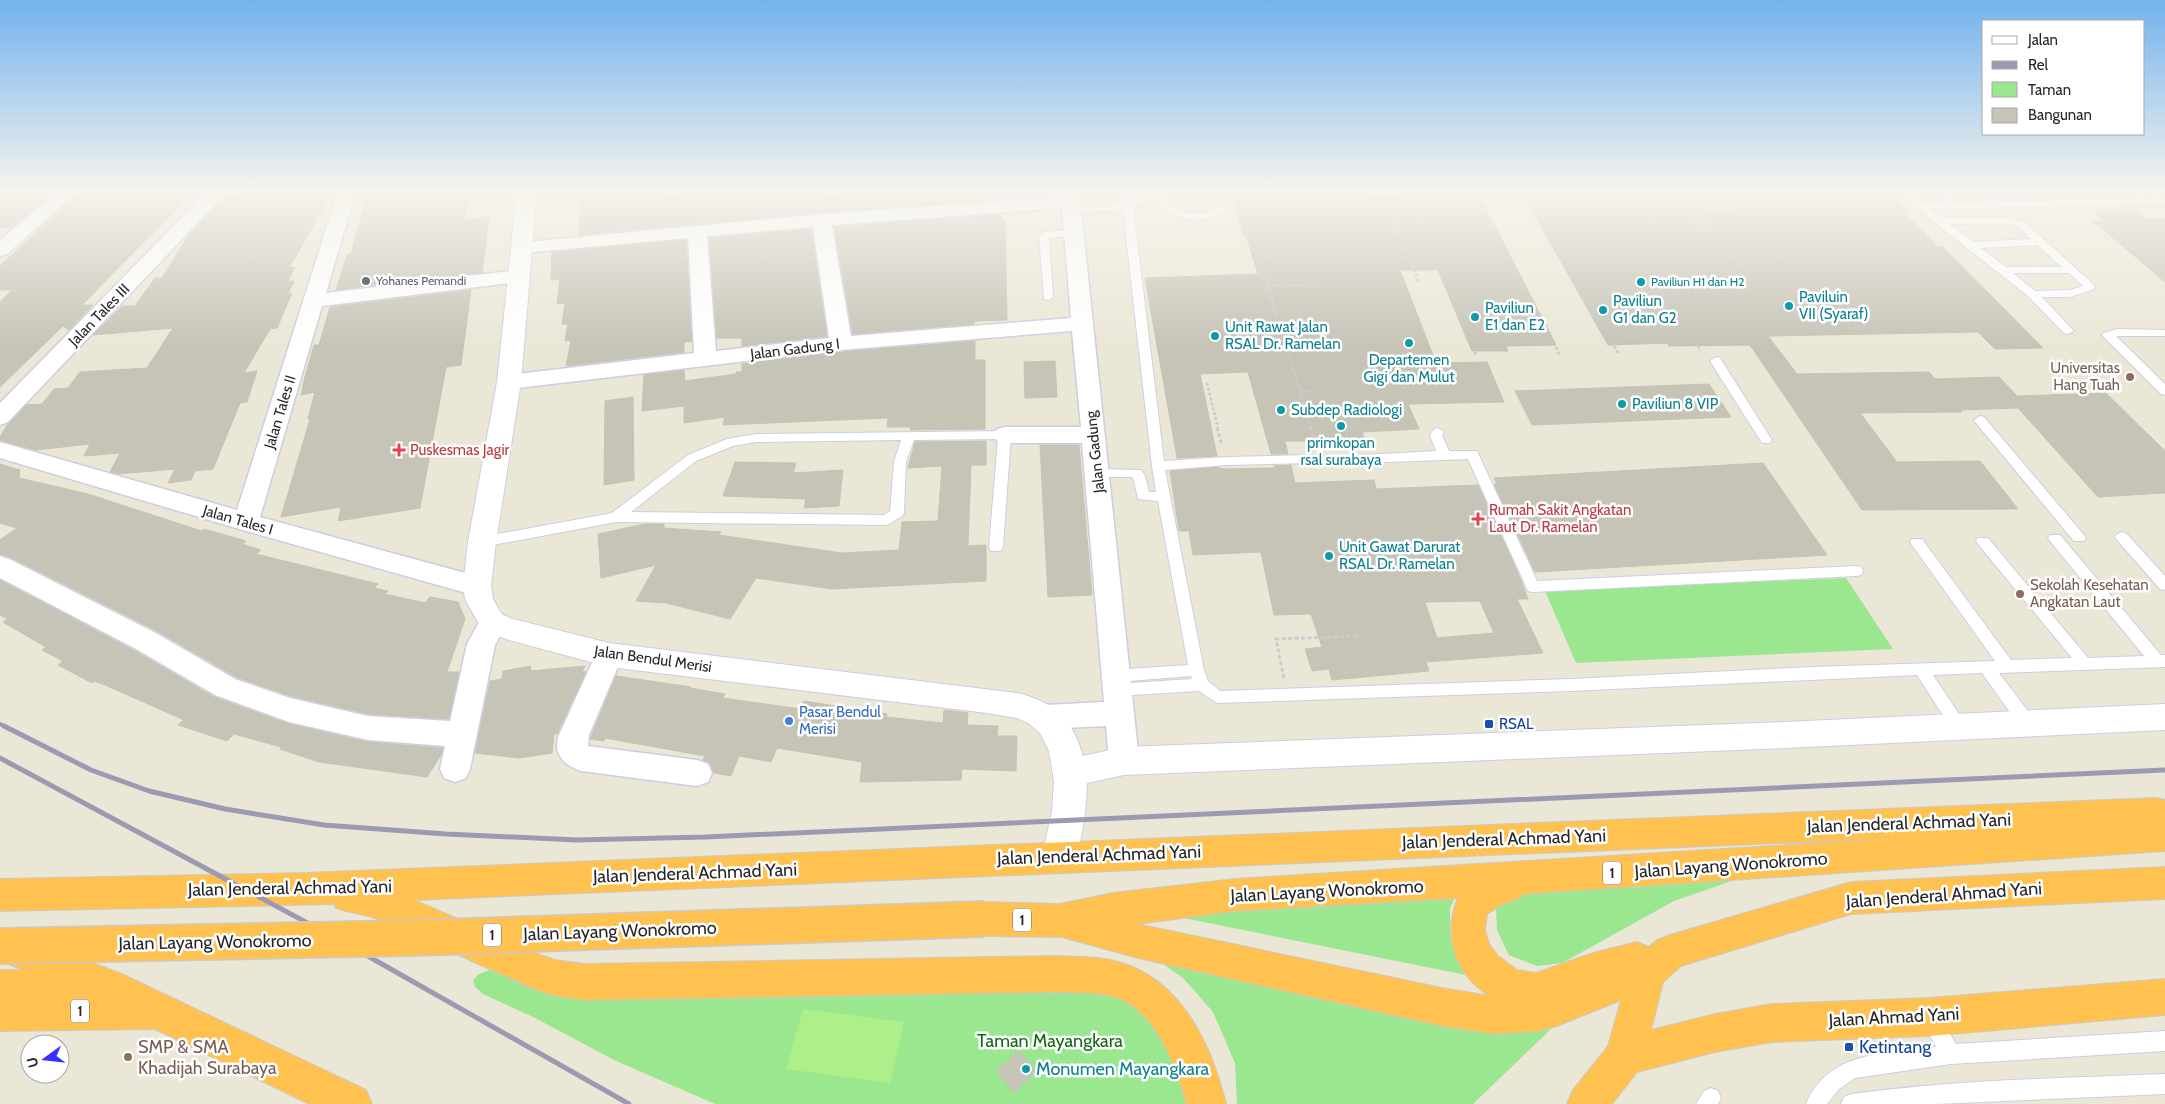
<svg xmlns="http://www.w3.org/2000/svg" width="2165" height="1104" viewBox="0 0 2165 1104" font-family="Cabin,sans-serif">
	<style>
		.green { fill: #9ae78f }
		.pitch { fill: #aeef8a }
		.building { fill: #c6c3b7; stroke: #c6c3b1; fill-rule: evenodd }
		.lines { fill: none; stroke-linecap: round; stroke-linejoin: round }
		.lane-casing { stroke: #cdcde2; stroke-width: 2 }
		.street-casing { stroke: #cdcde2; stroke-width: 3 }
		.secondary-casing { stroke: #cdcde2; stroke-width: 2 }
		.highway-casing { stroke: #cbcbcb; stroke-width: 2 }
		.path-far1 { stroke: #cbcbcb; stroke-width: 2.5; stroke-dasharray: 3 2; stroke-linecap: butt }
		.path { stroke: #cbcbcb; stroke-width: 3; stroke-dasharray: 4 2.5; stroke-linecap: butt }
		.lane { fill: #fff; fill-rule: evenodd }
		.street { fill: #fff; fill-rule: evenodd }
		.secondary { fill: #fff; fill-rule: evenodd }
		.highway { fill: #ffc14f; fill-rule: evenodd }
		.rail-far1 { stroke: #9c9ab3; stroke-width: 4 }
		.rail { stroke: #9c9ab3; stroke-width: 5 }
		.highway-bridge-casing { stroke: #cbcbcb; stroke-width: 38; stroke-linecap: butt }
		.highway-bridge { stroke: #ffc14f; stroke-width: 35 }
		.worship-dot { fill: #6b7280; stroke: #fff; stroke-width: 2 }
		.culture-dot { fill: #0f9aa8; stroke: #fff; stroke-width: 2 }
		.education-dot { fill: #8d6e63; stroke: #fff; stroke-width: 2 }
		.health-dot { fill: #e0444e; stroke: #fff; stroke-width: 2 }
		.shop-dot { fill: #3f7fe0; stroke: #fff; stroke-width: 2 }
		.transit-dot { fill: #1a4fb4; stroke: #fff; stroke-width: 2 }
		.labels { text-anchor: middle; stroke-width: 5; stroke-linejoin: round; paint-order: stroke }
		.far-worship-label { font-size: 12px; fill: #5b616d; stroke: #fff; text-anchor: start }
		.far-culture-label { font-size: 12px; fill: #0d838f; stroke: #fff; text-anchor: start }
		.shield { fill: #fff; stroke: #686868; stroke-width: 1 }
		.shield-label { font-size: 14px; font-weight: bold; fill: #272727 }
		.culture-label { font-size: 15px; fill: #0d838f; stroke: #fff; text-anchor: start }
		.street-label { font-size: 15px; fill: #272727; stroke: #fff }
		.education-label { font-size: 15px; fill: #785e54; stroke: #fff; text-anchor: end }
		.health-label { font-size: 15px; fill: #be3a42; stroke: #fff; text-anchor: start }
		.shop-label { font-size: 15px; fill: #366cbe; stroke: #fff; text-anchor: start }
		.transit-label { font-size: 15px; fill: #164399; stroke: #fff; text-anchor: start }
		.near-street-label { font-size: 18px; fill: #272727; stroke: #fff }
		.near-park-label { font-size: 18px; fill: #146715; stroke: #fff }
		.near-education-label { font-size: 18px; fill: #785e54; stroke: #fff; text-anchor: start }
		.near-transit-label { font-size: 18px; fill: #164399; stroke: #fff; text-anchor: start }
		.near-culture-label { font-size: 18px; fill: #0d838f; stroke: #fff; text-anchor: start }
	</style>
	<rect width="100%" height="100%" fill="#ebe7d7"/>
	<!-- green -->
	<path class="green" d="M1846 578 1893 649 1576 663 1545 591Z
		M1746 876 1674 901 1562 963 1537 966 1509 955 1497 930 1496 909 1507 886Z
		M1462 881 1450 908V933L1470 956 1496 981 1144 910Z
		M1136 945 1473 1017 1553 1027 1473 1104H1237L1235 1063 1213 1012 1183 978Z
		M492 969 1115 986 1160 1014 1189 1104H715L614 1060 535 1018 483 994 475 987 473 980 479 974Z"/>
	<!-- pitch -->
	<path class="pitch" d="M803 1009 904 1022 890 1083 786 1069Z"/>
	<!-- building -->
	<path class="building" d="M0 191H55L11 228H0Z
		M80 191H191L184 198H187L82 305H93L69 330 63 326 0 387V302L12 290H0V266Z
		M242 191H333L289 268 295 267 288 281H294L288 294 292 293 277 328 270 329 244 373 257 371 247 402 240 403 213 469 195 471 191 480 168 483 175 469 118 474 110 472 120 453 84 456 90 444 36 450 0 440V437L8 424 26 405 42 404 54 389 68 388 80 372 147 368 173 328 93 335 122 306H135L155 278H162L188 236 226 195H240Z
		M368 191H470L464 220 489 217 482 273 336 290 347 255 351 254Z
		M591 191H660L659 197 712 191H726V195L759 191H823L824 196 878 191H993L996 200 822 212 579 235 581 192Z
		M1231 191H1367L1369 195 1478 193 1556 345 1506 346 1508 351H1472L1438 270H1400L1436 363 1487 362 1504 402 1408 404 1419 429 1362 432 1365 441H1285L1288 454H1271L1248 372 1200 374 1217 456 1177 458 1145 278 1258 274 1246 235H1243Z
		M1521 191H1888L1907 210H1901L1938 247H1943L2043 348 1995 349 1978 332 1768 336 1797 374 1929 372 1935 379 1999 377 2017 396 2106 393 2165 451V493L2098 497 2018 408 1960 410 1962 412 1860 413 1897 462 1980 461 2018 509 1862 510 1750 345 1669 346 1668 343 1608 345Z
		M2136 210 2147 219H2165V282L2093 221H2105L2094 212Z
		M1000 214 1002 220H1005L1007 320 974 321V324L853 334 834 227Z
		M811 229 827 336 742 346V338H717L709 238Z
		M686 240 692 341 684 342V352L566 366 571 340 565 341 568 324H562L565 303 557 304 560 279 551 280 552 252Z
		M471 290 461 365 446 367 420 508 338 521 341 507 281 517 310 419H308L315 392 301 395 305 377 314 345H319L330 307Z
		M975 341V360H985V429L910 430 911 427H887L888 418 723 425 725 417 684 423V406L642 411 644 375 684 370 685 381 736 374V372H742V364L841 352Z
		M1055 361 1057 397 1025 398 1024 362Z
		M1709 384 1731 417 1532 425 1515 391Z
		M633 397 634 480 604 485 605 401Z
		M986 441V465H971L968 546 986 545V581L832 589 756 578 730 619 666 603 636 601 656 565 601 578 598 534 645 524H664V528L721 532 719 535 842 553 899 550 902 522 938 521 942 466 908 468 915 442Z
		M1040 445H1079L1092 595 1048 597Z
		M735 462 796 463 793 473 843 470 839 506 804 508 806 499 723 496Z
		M1763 463 1827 555 1535 572 1494 484H1497L1494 478Z
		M0 464 20 470 19 478 88 494 180 524 202 531 204 529 246 541 242 544 261 550 256 554 378 584 374 588 388 591 385 594 425 603 430 597 458 602 465 619 447 672H459L449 719 368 714 291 696 236 677 157 631 10 557 0 554V540L17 528 0 523Z
		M1291 465 1295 483 1374 480 1376 489 1478 485 1518 573 1528 599H1517L1543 653 1426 662 1429 671 1332 680 1329 669 1312 671 1305 649 1322 647 1311 614 1274 615 1261 552 1193 555 1189 531H1179L1170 471 1220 467V469L1275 468 1274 466ZM1480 601 1494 633 1437 638 1425 602Z
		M0 580 135 651 214 697 289 724 368 742 443 748 441 755 427 777 319 762 280 749 281 747 234 734 227 741 178 725 184 720 105 685 94 681 92 683 58 665 63 661 42 650 46 647 3 622 8 619 0 615Z
		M531 666 530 671 585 666 582 671 586 672 557 734H554L552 753 519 758 475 753 490 681 502 679 503 671Z
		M616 676 691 687 690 688 725 694 723 698 801 709 804 701 887 714 886 717 943 723 944 710 968 713 967 725 998 726 997 736H1017L1016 771 962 769 961 780 860 782 862 762 777 748 771 762 739 756 731 776 714 773 710 763 703 760 705 756 605 738 604 741 590 739Z
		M1019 1051 1036 1071 1014 1093 996 1071Z"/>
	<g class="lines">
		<!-- lane casing -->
		<g class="lane-casing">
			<path id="lane" d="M1066 191H1098L1093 194 1070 195 1067 194Z
				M1121 191H1131L1132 200 1143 195H1160L1162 191H1172L1168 201C1179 213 1195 217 1210 211 1216 209 1219 205 1225 203L1230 206C1211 227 1174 223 1158 201H1145L1133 207 1164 461 1226 457 1310 455 1316 459 1310 463 1226 465 1165 470 1204 670 1208 681 1220 691 1571 679 1812 667 1995 661 1912 545 1910 542 1912 539H1922L2011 660 2072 658 1978 544 1976 541 1978 538H1988L2088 658 2144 656 2050 541 2048 538 2050 535H2060L2161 655H2165V667L1999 673 2033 718 2035 723 2033 728 2027 729 2021 728 1982 673 1933 675 1967 726 1965 731 1959 733 1953 731 1917 675 1571 691 1217 703 1199 691 1116 696 1111 694 1108 690 1111 686 1116 684 1192 679 1191 676 1115 682 1110 680 1107 676 1110 672 1115 670 1188 665 1158 501 1138 499 1133 477H1097L1091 473 1097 469 1141 470 1145 476 1149 492H1156L1152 466 1123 210 1072 212 1067 209 1072 206 1123 204Z
				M1216 191H1226L1229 195 1224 198 1221 197Z
				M1900 191H1911L1924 203 2165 198V204L1931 209 1943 218H2009L2026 223 2094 285 2095 287 2094 289 2070 297H2042L2072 329 2074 331 2068 334 2064 333 2028 296 1935 223ZM1950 224H2008L2018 227 2031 239 1973 242ZM2037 245 2062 267H2006L1981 248ZM2013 273H2069L2083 286 2070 290 2035 291Z
				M1937 191H1948L1955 199 1950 202 1946 201Z
				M1074 230 1078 231V235L1049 238 1053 297 1048 300 1044 299 1039 235 1044 232Z
				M2117 329 2165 330V336H2116L2165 384V395L2161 394 2102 335 2104 333Z
				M1716 357 1720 358 1770 437 1772 440 1770 443H1762L1710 361Z
				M1980 416 1984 417 2084 535 2086 538 2084 541H2074L1976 423 1974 420Z
				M1438 428 1444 432 1442 435 1449 451H1477L1537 581 1856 566 1861 567 1863 571 1861 575 1856 576 1533 592 1528 591 1468 459 1363 463 1357 459 1363 455 1436 451 1430 435 1434 429Z
				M1005 431 1011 435 1003 547 1001 551H991L989 547 998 439 914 440 906 462 904 513 902 516 887 525 616 522 482 547 477 545 475 542 477 539 482 537 612 513 688 455 727 439 756 434ZM901 440 894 462 890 511 884 515 631 512 696 461 733 446 756 442Z
				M2122 532 2127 534 2165 576V590L2160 589 2117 540 2115 537 2117 534Z
				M1931 1011 1938 1013 1956 1044 2165 1031V1051L1951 1064 1855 1078 1839 1089 1827 1104H1806C1829 1050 1886 1054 1936 1047L1922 1020 1924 1013Z
				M2165 1074V1094L1936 1104H1841L1844 1097 1851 1094C1955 1080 2060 1078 2165 1074Z
				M1711 1088 1718 1091 1721 1098 1718 1104H1696L1704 1091Z"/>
		</g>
		<!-- street casing -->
		<g class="street-casing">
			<path id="street" d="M58 191H78L7 254 0 256V240Z
				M208 191H228L8 422 0 425V403Z
				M338 191H356L326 293 519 270 526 272 529 276 526 280 519 282 322 306 260 517 487 579 490 586 487 593 477 596 246 531 0 458V442L237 510Z
				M1061 191H1079L1139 761 1135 770 1124 774 1113 770 1109 761 1106 726 1045 729 1035 726 1030 717 1035 708 1045 705 1104 702 1082 443H1005L997 441 993 435 997 429 1005 427H1081L1072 331 841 350 509 389 501 387 498 382 501 377 509 375 694 353 688 238 522 253 515 251 512 247 515 243 822 214 1061 197ZM1062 208 1071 318 851 336 832 225ZM813 227 829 338 716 351 707 236Z
				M0 556 9 559 156 633 235 679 290 698 368 716 450 721 467 644 483 615 493 612 503 615 507 623 495 645 470 769 466 778 455 782 444 778 440 769 445 746 368 740 289 722 215 695 136 649 0 578Z
				M609 644 619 647 623 655 589 735 588 746 697 760 708 764 712 773 708 782 697 786 581 771C564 765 552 754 559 735L599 647Z"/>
		</g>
		<!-- secondary casing -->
		<g class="secondary-casing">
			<path id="secondary" d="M517 191H537L521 382 496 542 491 586 493 599 499 610 503 615 513 619 609 643 1017 693C1054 702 1072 718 1083 756L1124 747 1785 722 2165 704V730L1785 748 1124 775 1087 783C1086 811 1083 842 1071 868L1059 873 1047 868 1042 857 1052 811 1054 781 1049 751 1040 733 1028 723 1017 718 987 713 609 667 509 640 483 631 465 599 463 586 468 542 497 382Z"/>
		</g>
		<!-- highway casing -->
		<g class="highway-casing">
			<path id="highway" d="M2156 798 2165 800V851L1523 894 1521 897 1499 906 1487 914 1485 930 1489 944 1498 956 1517 970 1536 973 1593 953 1637 942 1649 947 1657 940 1670 935 1851 882 2165 867V899L1851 914 1681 966 1663 982 1651 1030 1715 1014 1772 1004 1929 998 2165 979V1015L1929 1036 1772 1042 1715 1052 1637 1072 1612 1104H1567L1573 1090 1608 1046 1621 1000 1557 1026 1538 1031 1495 1034 1442 1026 1138 958 1062 937 984 936 971 931 966 919 971 907 984 902 1060 904 1113 893 1235 879 1900 838 414 900 541 955 555 960 585 964 1054 956C1077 957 1100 956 1122 963 1183 982 1212 1047 1226 1104H1186C1179 1070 1155 1012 1120 999 1100 991 1075 993 1054 992L585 1000 555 996 537 990 380 920C366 914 350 913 336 908L334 904 0 911V879L304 873ZM1458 898C1442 935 1455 975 1490 996L1442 988 1137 924 1235 911Z
				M15 932 124 975 366 1090 372 1104H309L155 1029 0 1031V970H23L2 961C0 954 0 944 2 937Z"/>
		</g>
		<!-- path-far1 -->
		<path class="path-far1" d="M1674 191 1702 230 1713 229 1749 276
			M1845 191 1858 206
			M1651 204 1656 211
			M1688 210 1738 209
			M1651 211 1656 217
			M1607 213 1610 217
			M1537 214 1539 219
			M1488 216 1491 222
			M1394 218 1419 283
			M1422 218 1424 224
			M1696 221H1709
			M1265 277 1311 428
			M1267 286 1314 285
			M1695 342 1701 351
			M1614 346 1618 353
			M1556 347 1559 355
			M1287 350H1295
			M1475 352 1476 357
			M1207 383 1218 428
			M1402 388H1413
			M1300 391H1316"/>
		<!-- path -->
		<path class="path" d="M1217 427 1222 446
			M1310 427 1316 446
			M1284 678 1276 639 1361 636"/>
		<!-- lane -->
		<use href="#lane" class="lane"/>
		<!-- street -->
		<use href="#street" class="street"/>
		<!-- secondary -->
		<use href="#secondary" class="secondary"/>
		<!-- highway -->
		<use href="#highway" class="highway"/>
		<!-- rail-far1 -->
		<path class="rail-far1" d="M0 724 6 727"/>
		<!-- rail -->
		<path class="rail" d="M4 726 91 770 149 791 225 809 324 825 446 834 577 840 706 837 2165 770
			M0 758 343 942 629 1104"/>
		<!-- highway-bridge casing -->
		<g class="highway-bridge-casing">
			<path id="highway-bridge" d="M0 946 413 938 984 919"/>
		</g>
		<!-- highway-bridge -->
		<use href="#highway-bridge" class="highway-bridge"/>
	</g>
	<!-- sky -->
	<linearGradient id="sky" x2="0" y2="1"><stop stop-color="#72b2ee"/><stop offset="0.55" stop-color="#f6f4ed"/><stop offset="1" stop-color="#f6f4ed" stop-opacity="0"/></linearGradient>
	<rect width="2165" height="346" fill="url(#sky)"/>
	<!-- markers -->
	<circle class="worship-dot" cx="366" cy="281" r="5"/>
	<g class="culture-dot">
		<circle cx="1641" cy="282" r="5"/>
		<circle cx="1789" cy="306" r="5"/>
		<circle cx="1603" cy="310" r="5"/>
		<circle cx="1475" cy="317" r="5"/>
		<circle cx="1215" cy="336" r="5"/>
		<circle cx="1409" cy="343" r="5"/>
		<circle cx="1622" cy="404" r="5"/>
		<circle cx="1281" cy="410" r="5"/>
		<circle cx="1341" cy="426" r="5"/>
		<circle cx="1329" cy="556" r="5"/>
		<circle cx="1026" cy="1069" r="5"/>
	</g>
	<g class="education-dot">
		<circle cx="2130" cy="377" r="5"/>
		<circle cx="2020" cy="594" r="5"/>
		<circle cx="128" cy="1057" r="5"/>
	</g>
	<g class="health-dot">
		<path d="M396.5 442.5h5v5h5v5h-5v5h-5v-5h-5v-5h5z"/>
		<path d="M1475.5 511.5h5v5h5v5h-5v5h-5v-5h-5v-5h5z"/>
	</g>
	<circle class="shop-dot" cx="789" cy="721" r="5"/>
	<g class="transit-dot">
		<rect x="1484" y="719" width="10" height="10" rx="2.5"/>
		<rect x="1844" y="1042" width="10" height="10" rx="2.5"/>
	</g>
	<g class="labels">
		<!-- far-worship labels -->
		<g class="far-worship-label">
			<text x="376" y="285">Yohanes Pemandi</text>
		</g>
		<!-- far-culture labels -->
		<g class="far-culture-label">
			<text x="1651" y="286">Paviliun H1 dan H2</text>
		</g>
		<!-- shield labels -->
		<g class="shield">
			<rect x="1603" y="861.5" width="18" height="23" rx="4"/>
			<rect x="1013" y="908.5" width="18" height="23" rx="4"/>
			<rect x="483" y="923.5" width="18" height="23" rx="4"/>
			<rect x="71" y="999.5" width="18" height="23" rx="4"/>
		</g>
		<g class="shield-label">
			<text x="1612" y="878">1</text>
			<text x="1022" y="925">1</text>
			<text x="492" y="940">1</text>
			<text x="80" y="1016">1</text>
		</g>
		<!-- culture labels -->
		<g class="culture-label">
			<text x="1799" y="302">Paviluin<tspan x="1799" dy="17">VII (Syaraf)</tspan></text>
			<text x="1613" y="306">Paviliun<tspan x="1613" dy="17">G1 dan G2</tspan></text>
			<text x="1485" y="313">Paviliun<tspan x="1485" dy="17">E1 dan E2</tspan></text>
			<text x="1225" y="332">Unit Rawat Jalan<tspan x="1225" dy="17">RSAL Dr. Ramelan</tspan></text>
			<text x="1409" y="365" text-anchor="middle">Departemen<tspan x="1409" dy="17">Gigi dan Mulut</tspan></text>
			<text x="1632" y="409">Paviliun 8 VIP</text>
			<text x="1291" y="415">Subdep Radiologi</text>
			<text x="1341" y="448" text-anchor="middle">primkopan<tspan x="1341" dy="17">rsal surabaya</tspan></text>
			<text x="1339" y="552">Unit Gawat Darurat<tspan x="1339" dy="17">RSAL Dr. Ramelan</tspan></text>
		</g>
		<!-- street labels -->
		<g class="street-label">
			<text transform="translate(99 315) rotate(-46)" y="5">Jalan Tales III</text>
			<text transform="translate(795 349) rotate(-7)" y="5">Jalan Gadung I</text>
			<text transform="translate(280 412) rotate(-73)" y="5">Jalan Tales II</text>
			<text transform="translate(1095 452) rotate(-96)" y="5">Jalan Gadung</text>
			<text transform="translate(238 520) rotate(16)" y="5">Jalan Tales I</text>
			<text transform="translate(653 659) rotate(8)" y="5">Jalan Bendul Merisi</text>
		</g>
		<!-- education labels -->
		<g class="education-label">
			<text x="2120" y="373">Universitas<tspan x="2120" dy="17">Hang Tuah</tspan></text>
			<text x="2030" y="590" text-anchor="start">Sekolah Kesehatan<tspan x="2030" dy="17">Angkatan Laut</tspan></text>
		</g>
		<!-- health labels -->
		<g class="health-label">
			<text x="410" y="455">Puskesmas Jagir</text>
			<text x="1489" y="515">Rumah Sakit Angkatan<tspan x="1489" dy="17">Laut Dr. Ramelan</tspan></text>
		</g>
		<!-- shop labels -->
		<g class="shop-label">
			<text x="799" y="717">Pasar Bendul<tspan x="799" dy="17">Merisi</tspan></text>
		</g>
		<!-- transit labels -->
		<g class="transit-label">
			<text x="1499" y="729">RSAL</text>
		</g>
		<!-- near-street labels -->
		<g class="near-street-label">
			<text transform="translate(1909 823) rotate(-2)" y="6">Jalan Jenderal Achmad Yani</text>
			<text transform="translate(1504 839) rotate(-2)" y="6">Jalan Jenderal Achmad Yani</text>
			<text transform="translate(1099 855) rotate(-2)" y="6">Jalan Jenderal Achmad Yani</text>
			<text transform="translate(1731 865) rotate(-4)" y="6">Jalan Layang Wonokromo</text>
			<text transform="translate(695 873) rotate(-2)" y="6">Jalan Jenderal Achmad Yani</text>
			<text transform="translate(290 888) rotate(-1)" y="6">Jalan Jenderal Achmad Yani</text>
			<text transform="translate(1327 891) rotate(-3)" y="6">Jalan Layang Wonokromo</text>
			<text transform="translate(1944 895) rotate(-4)" y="6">Jalan Jenderal Ahmad Yani</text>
			<text transform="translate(620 931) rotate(-2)" y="6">Jalan Layang Wonokromo</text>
			<text transform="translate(215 942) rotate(-1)" y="6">Jalan Layang Wonokromo</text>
			<text transform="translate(1894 1017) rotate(-3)" y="6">Jalan Ahmad Yani</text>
		</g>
		<!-- near-park labels -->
		<g class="near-park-label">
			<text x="1050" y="1047">Taman Mayangkara</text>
		</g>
		<!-- near-education labels -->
		<g class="near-education-label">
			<text x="138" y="1053">SMP &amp; SMA<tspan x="138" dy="21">Khadijah Surabaya</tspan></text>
		</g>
		<!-- near-transit labels -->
		<g class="near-transit-label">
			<text x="1859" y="1053">Ketintang</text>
		</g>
		<!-- near-culture labels -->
		<g class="near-culture-label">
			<text x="1036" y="1075">Monumen Mayangkara</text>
		</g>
	</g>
	<!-- legend -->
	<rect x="1982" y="20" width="162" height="115" fill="#ffffff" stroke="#a9a9a9"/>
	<rect x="1992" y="36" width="25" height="8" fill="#ffffff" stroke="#a9a9a9"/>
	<text x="2028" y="45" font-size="15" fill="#272727">Jalan</text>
	<rect x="1992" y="61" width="25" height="8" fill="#9c9ab3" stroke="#a9a9a9"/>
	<text x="2028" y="70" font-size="15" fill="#272727">Rel</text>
	<rect x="1992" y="82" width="25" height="15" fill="#9ae78f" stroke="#a9a9a9"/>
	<text x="2028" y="95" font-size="15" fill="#272727">Taman</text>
	<rect x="1992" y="108" width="25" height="15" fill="#c6c3b7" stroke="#a9a9a9"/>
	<text x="2028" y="120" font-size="15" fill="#272727">Bangunan</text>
	<!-- north arrow -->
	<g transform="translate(45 1059) rotate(255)"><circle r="24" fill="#ffffff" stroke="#a9a9a9"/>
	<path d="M0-4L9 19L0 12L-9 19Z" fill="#3731ff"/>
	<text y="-8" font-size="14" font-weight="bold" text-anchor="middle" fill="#272727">U</text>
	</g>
</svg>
